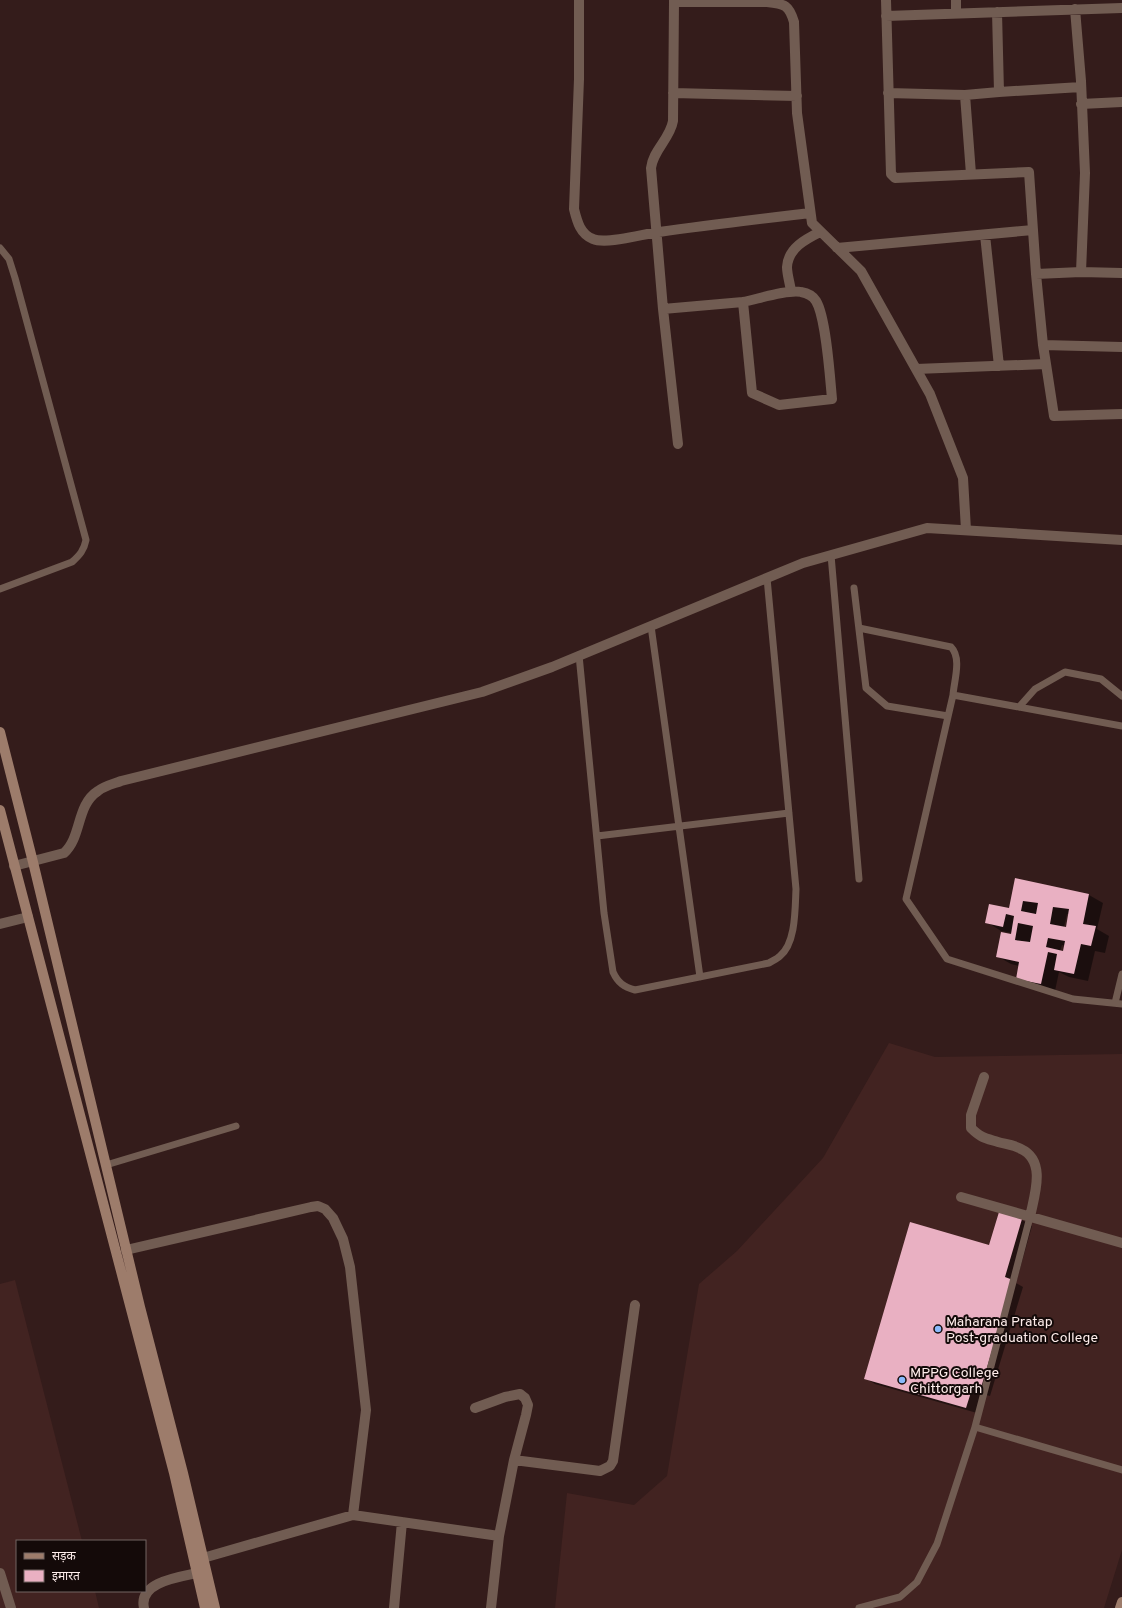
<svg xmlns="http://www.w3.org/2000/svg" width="1122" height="1608" viewBox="0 0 1122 1608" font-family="Overpass,'Noto Sans Devanagari',sans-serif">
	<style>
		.built { fill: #422321 }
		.shadow { fill: #0007; fill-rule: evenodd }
		.building { fill: #e9b0c2; fill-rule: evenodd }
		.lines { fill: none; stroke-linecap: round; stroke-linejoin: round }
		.service { stroke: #715c52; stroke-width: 7 }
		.minor { stroke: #715c52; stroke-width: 10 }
		.tertiary { stroke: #715c52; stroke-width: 10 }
		.secondary { stroke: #9d7c6b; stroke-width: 10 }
		.poi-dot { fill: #89bafc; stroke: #140a09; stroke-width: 1.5 }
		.labels { text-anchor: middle; stroke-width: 4; stroke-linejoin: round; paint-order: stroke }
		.poi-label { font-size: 14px; fill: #feedeb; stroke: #140a09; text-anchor: start }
	</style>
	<rect width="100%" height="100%" fill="#341c1b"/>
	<!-- built -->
	<path class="built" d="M889 1043 935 1057 1122 1054V1550L1104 1608H555L567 1493 634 1505 667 1476 699 1284 737 1251 823 1158Z
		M15 1280 82 1541H17V1591H95L99 1608H0V1284Z"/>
	<!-- shadow -->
	<path class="shadow" d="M1016 880 1089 895 1103 903 1097 929 1109 936 1105 953 1095 951 1088 981 1069 977 1059 972 1055 991 1017 978 1019 966 1011 964 997 956 1012 933 1001 931 987 922 1010 909ZM1067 914H1069L1067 928 1064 927ZM1062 945 1066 946 1064 952 1060 951Z
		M1000 1214 1022 1220 1032 1226 1016 1283 1023 1287 990 1396 983 1394 977 1413 875 1384 865 1378 990 1246Z"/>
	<!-- building -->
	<path class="building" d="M1015 878 1089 894 1083 924 1096 926 1091 946 1081 944 1074 974 1054 970 1057 954 1048 952 1041 984 1016 979 1019 962 996 957 1001 932 1011 934 1014 916 1006 914 1003 927 985 923 989 904 1009 908ZM1023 901 1038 903 1036 914 1021 911ZM1053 907 1069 909 1066 927 1050 924ZM1018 923 1033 926 1030 942 1015 940ZM1048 938 1065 941 1063 951 1046 947Z
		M999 1212 1022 1219 1005 1277 1013 1280 980 1391 972 1389 966 1408 864 1379 910 1222 989 1245Z"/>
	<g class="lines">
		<!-- service -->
		<path class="service" d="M0 248 9 259 15 278 86 540C84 550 80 555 72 562L0 589
			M831 555 859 879
			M854 588 866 688 887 706 948 716
			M651 626 700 977
			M859 628 951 647C962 658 954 681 953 695
			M579 655 604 913 613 972C618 983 624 987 635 990L769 963C772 961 777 959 780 956 796 943 795 909 796 889L767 578
			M1019 707 1035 689 1065 672 1101 679 1122 696
			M1122 726 953 695 906 899 947 959 1073 999 1122 1004
			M597 836 789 813
			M1115 1003 1122 974
			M106 1165 236 1126
			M975 1427 1030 1217
			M859 1608 900 1597 917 1582 937 1544 975 1427 1122 1470"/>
		<!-- minor -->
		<path class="minor" d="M579 0V79L574 209C577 221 580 234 593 239 606 245 643 234 659 232 709 225 760 219 810 213
			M674 0V2H767C785 4 789 5 794 22L797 113 812 223 861 271 930 394 963 478 966 530
			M886 0 891 174 895 178 1029 172 1036 274
			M956 0V14
			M674 2 673 121C670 139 653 150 651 168L663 309 678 444
			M1075 9 1081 81 1085 173 1081 272
			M886 16 1122 8
			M999 92 1081 87
			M673 93 797 96
			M888 93 965 95
			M1081 104 1122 102
			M971 174 965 95 999 92 997 12
			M985 235 999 366
			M837 248 1033 230
			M791 291C790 284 787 274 787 267 788 248 806 239 820 232
			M663 309 743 302 752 393 779 405 832 399C830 377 826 317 816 301 813 296 807 293 801 292 788 289 758 299 743 302
			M1043 345 1122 347
			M1046 364 1054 416 1122 414
			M916 369 1046 364 1043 345 1036 274 1081 272 1122 273
			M0 924 28 917
			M984 1077 971 1115V1128C981 1138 985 1138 998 1142 1005 1144 1015 1145 1021 1149 1047 1161 1034 1196 1030 1217
			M961 1197 1122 1243
			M126 1250 311 1207 318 1206 325 1209 333 1218 343 1239 350 1267 366 1410 353 1515
			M475 1408 505 1397 520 1394 525 1398 528 1405 526 1415 514 1460 499 1536
			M514 1460 600 1471 610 1466 613 1461 635 1305
			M203 1558 353 1515 499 1536 491 1608
			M0 1573 11 1608
			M144 1608C138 1582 179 1577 197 1573
			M394 1608 402 1522"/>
		<!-- tertiary -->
		<path class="tertiary" d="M14 866 64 853C82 837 76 805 98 791 104 786 113 784 121 781L482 692 552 667 803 563 927 528 1122 540"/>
		<!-- secondary -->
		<path class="secondary" d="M0 732 33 862 140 1307 183 1473 215 1608
			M0 810 174 1473 205 1608
			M1120 1608 1122 1602"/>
	</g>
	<!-- markers -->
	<g class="poi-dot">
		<circle cx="938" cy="1329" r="4"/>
		<circle cx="902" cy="1380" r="4"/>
	</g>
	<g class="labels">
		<!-- poi labels -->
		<g class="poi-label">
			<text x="946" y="1326">Maharana Pratap<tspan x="946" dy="16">Post-graduation College</tspan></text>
			<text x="910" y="1377">MPPG College<tspan x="910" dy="16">Chittorgarh</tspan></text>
		</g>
	</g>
	<!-- legend -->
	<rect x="16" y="1540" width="130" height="52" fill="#140a09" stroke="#726563"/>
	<rect x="24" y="1553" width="20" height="6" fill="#9d7c6b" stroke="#726563"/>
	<text x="52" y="1560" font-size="12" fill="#feedeb">सड़क</text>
	<rect x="24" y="1570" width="20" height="12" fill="#e9b0c2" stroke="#726563"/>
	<text x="52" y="1580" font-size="12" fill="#feedeb">इमारत</text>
</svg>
